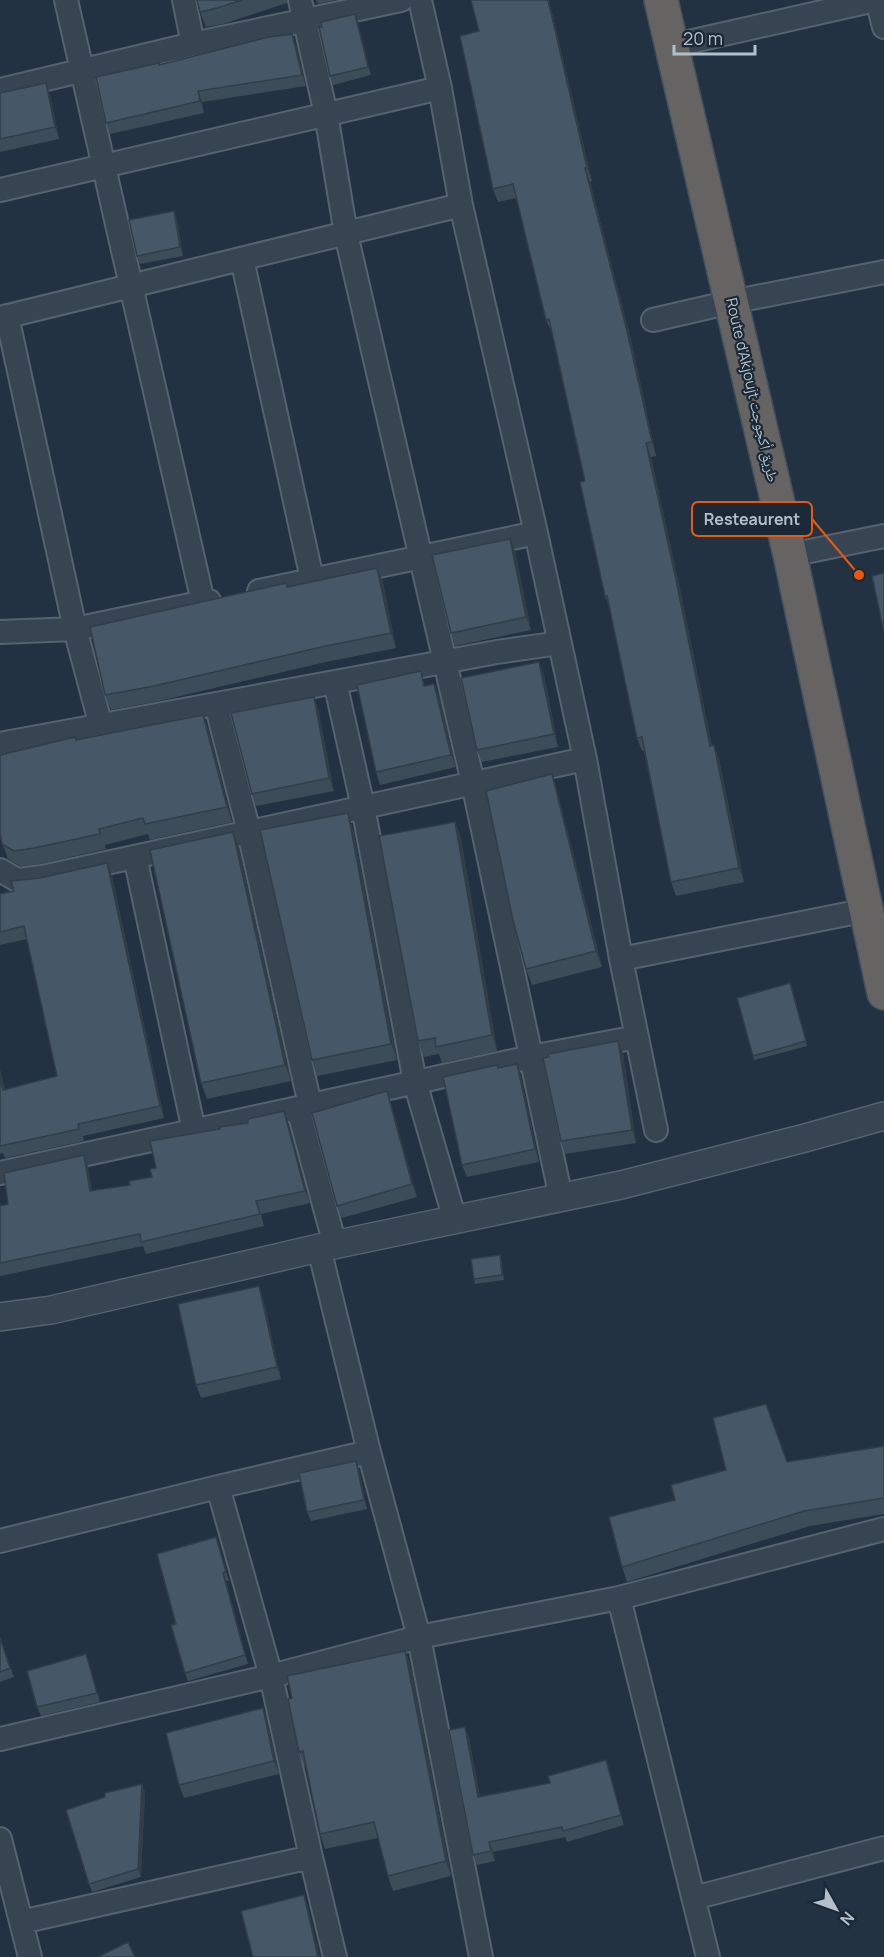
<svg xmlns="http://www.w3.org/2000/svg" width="884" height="1957" viewBox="0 0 884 1957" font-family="Manrope,'Noto Naskh Arabic',sans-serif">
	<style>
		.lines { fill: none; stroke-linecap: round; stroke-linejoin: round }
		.minor-casing { stroke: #55626f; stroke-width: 26 }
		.tertiary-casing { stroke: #55626f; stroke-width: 30 }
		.trunk-casing { stroke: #414f5c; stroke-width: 36 }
		.minor { stroke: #374451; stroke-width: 22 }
		.tertiary { stroke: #374451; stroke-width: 27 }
		.trunk { stroke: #666462; stroke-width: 33 }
		.wall { fill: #3c4c59 }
		.shaded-wall { fill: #313e49 }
		.building { fill: #465868; stroke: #313e49; stroke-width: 1.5 }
		.labels { text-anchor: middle; stroke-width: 4.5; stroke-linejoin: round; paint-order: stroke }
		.street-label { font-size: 15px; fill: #b3bfcc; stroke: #1b2936 }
		.leader { fill: none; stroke: #e8590c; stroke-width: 2 }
		.callout-dot { fill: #e8590c; stroke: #1b2936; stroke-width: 2 }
		.callout { fill: #1b2936; stroke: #e8590c; stroke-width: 2 }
		.callout-label { font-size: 16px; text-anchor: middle; font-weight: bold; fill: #b3bfcc }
	</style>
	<rect width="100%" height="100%" fill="#223242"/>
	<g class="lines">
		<!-- minor casing -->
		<g class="minor-casing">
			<path id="minor" d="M66 0 203 602
				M184 0 193 44
				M300 0 326 114 346 234 473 783 561 1198
				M420 0 440 88 461 205 536 533 585 759 621 959 656 1130
				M877 0 884 27
				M671 46 875 0
				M0 90 193 44 401 0
				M0 190 440 88
				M242 259 312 579
				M7 316 75 629 101 726
				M0 318 461 205
				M653 320 731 302 884 272
				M790 555 884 536
				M259 591 536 533
				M0 632 75 629 209 601
				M335 682 363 807 415 1082 455 1220
				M216 704 249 832 310 1105
				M0 744 497 652 560 643
				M135 857 194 1131
				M0 870 17 880 42 877 585 759
				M621 959 867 910
				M298 1108 335 1245
				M0 1173 531 1057 637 1037
				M319 1248 369 1452 419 1637 481 1957
				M218 1487 271 1676 311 1857 335 1957
				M0 1541 218 1487 369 1452
				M619 1598 708 1957
				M0 1739 271 1676 419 1637 619 1598 884 1529
				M0 1839 30 1957
				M694 1898 884 1848
				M21 1922 311 1857"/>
		</g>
		<!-- tertiary casing -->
		<g class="tertiary-casing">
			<path id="tertiary" d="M0 1317 51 1310 319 1248 621 1185 805 1138 884 1116"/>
		</g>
		<!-- trunk casing -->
		<g class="trunk-casing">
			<path id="trunk" d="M661 0 790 555 884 993"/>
		</g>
		<!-- minor -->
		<use href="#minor" class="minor"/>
		<!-- tertiary -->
		<use href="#tertiary" class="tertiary"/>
		<!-- trunk -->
		<use href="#trunk" class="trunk"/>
	</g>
	<!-- wall -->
	<path class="wall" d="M197 0H287V3L223 24 206 27 200 12Z
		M316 0H336L318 4Z
		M471 0H549L592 181 590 182 631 340 656 456 651 457 681 594 712 746 719 759 744 882 676 896 671 882 644 751H642L637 738 610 610 605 596 585 481 552 333 546 320 516 198 498 202 493 189 479 31Z
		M355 14 358 23 371 75 333 85 330 76Z
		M296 45 306 86 202 102 204 113 110 134 106 123 159 65Z
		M46 83 50 96 59 139 0 152V93Z
		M174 211 177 220 183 256 140 264 137 256Z
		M510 539 515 551 531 630 455 646 451 633Z
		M377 568 383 583 396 648 326 662 159 701 111 710 105 695 286 583 288 587Z
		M544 675 558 747 482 762 477 750Z
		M434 684 439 696 456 767 380 785 376 772 426 685Z
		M318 709 334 791 256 806 252 794Z
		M203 715 209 731 232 822 150 840 148 834 105 845 106 849 40 864 20 866 8 859 0 837V755Z
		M552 774 557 790 602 967 532 985 526 969Z
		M455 822 461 838 497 1051 442 1063 439 1054 424 1057 418 1041Z
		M353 829 397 1060 317 1076 312 1060Z
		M233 832 239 848 291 1081 207 1099 201 1083Z
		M112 876 164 1118 83 1136 84 1141 5 1158 3 1153 0 1154V1070L5 1089 57 1076 27 939 0 945V894Z
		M792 988 807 1046 754 1060 753 1056Z
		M623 1053 636 1143 565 1154 561 1141Z
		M517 1064 521 1076 539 1162 467 1177 462 1165 499 1068Z
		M387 1091 391 1104 417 1197 342 1218 337 1206Z
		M288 1124 310 1203 261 1214 264 1226 146 1254 143 1246 0 1276V1206L8 1204 84 1155 88 1168 92 1191 130 1185 152 1177 156 1168Z
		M500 1255 501 1259 504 1280 475 1284 474 1279Z
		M263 1298 281 1379 201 1398 196 1385Z
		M884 1446V1514L810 1526 627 1582 622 1567 675 1500 787 1462Z
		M356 1461 359 1470 367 1509 311 1521 307 1512Z
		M216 1537 229 1581H226L248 1664 188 1681 185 1673 176 1624Z
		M0 1638 14 1677 0 1682Z
		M405 1651 411 1666 451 1876 393 1891 388 1876 378 1838 325 1849 320 1834 306 1767H305L299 1752 292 1698Z
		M89 1663 100 1702 41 1716 37 1707Z
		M263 1708 267 1721 279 1774 184 1798 179 1785Z
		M469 1738 480 1797 609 1771 624 1825 567 1842 565 1837 493 1852 495 1861 477 1865 473 1855Z
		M145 1792 141 1877 92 1892 89 1884Z"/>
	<!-- shaded-wall -->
	<path class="shaded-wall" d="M548 0H549L592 181 587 168Z
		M355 14 358 23 371 75 368 67Z
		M292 34 296 45 306 86 302 75Z
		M46 83 50 96 59 139 55 127Z
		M198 91 202 102 204 113 200 101Z
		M585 168 590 182 631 340 656 456 652 442Z
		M174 211 177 220 183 256 180 247Z
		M646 443 651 457 681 594 715 760 710 746Z
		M510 539 515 551 531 630 526 617Z
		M377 568 383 583 396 648 391 633Z
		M539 662 544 675 558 747 554 734Z
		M434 684 439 696 456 767 451 755Z
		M314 697 318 709 334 791 329 778Z
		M203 715 209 731 232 822 227 807Z
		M714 745 719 759 744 882 739 868Z
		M552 774 557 790 602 967 596 951Z
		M348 813 353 829 397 1060 391 1044Z
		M455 822 461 838 497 1051 492 1035Z
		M233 832 239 848 291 1081 285 1065Z
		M107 863 112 876 164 1118 160 1106Z
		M618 1041 623 1053 636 1143 632 1130Z
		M517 1064 521 1076 539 1162 535 1149Z
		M0 1070 8 1102 3 1090 0 1076Z
		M387 1091 391 1104 417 1197 412 1184Z
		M284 1111 288 1124 310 1203 305 1191Z
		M84 1155 88 1168 95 1204 90 1191Z
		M259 1286 263 1298 281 1379 277 1367Z
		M356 1461 359 1470 367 1509 364 1500Z
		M223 1573 226 1581 248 1664 245 1655Z
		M405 1651 411 1666 451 1876 446 1861Z
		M86 1654 89 1663 100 1702 97 1693Z
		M263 1708 267 1721 279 1774 274 1761Z
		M465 1727 469 1738 482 1808 478 1797Z
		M142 1784 145 1792 141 1877 138 1869Z
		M489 1842 493 1852 495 1861 491 1851Z
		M304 1895 308 1908 320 1957H318Z"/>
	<!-- building -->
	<path class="building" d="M197 0H242L217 8 200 12Z
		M471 0H548L587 168H585L626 327 652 442 646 443 676 580 710 746 714 745 739 868 671 882 642 737 637 738 607 596H605L580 482 585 481 549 319 546 320 513 184 493 189 460 36 479 31Z
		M355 14 368 67 330 76 319 27H322L321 22Z
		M292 34 302 75 198 91 200 101 106 123 96 77 159 63V65L269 37Z
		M46 83 55 127 0 139V93Z
		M174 211 180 247 137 256 129 220Z
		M510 539 526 617 451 633 432 555Z
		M377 568 391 633 321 647 154 686 105 695 90 627 286 583 287 587Z
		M884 573V632L872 576Z
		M539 662 554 734 477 750 461 678Z
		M421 671 424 686 434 684 451 755 376 772 357 685Z
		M314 697 329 778 252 794 231 713Z
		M203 715 227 807 145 824 143 818 99 829 100 834 34 848 14 851 2 844 0 834V755L75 737 76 740Z
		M552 774 596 951 526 969 513 920 486 791Z
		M348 813 391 1044 312 1060 260 830Z
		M455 822 492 1035 436 1047 435 1038 418 1041 379 836Z
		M233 832 285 1065 201 1083 150 850Z
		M107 863 160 1106 78 1124 79 1129 0 1146V1076L3 1090 57 1076 24 926 0 932V894L14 891 11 881 40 878Z
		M790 983 806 1041 753 1056 737 998Z
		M618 1041 632 1130 561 1141 543 1058 549 1057 548 1054Z
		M517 1064 535 1149 462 1165 443 1077 497 1065 498 1068Z
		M387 1091 412 1184 337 1206 312 1113Z
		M284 1111 305 1191 256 1201 260 1214 141 1242 140 1234 0 1263V1206L8 1204 4 1173 84 1155 90 1191 130 1185 129 1181 152 1177 150 1169 156 1168 150 1141 220 1129 219 1127 248 1123V1119Z
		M500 1255 502 1275 474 1279 471 1259Z
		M259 1286 277 1367 196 1385 178 1304Z
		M766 1404 787 1462 884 1446V1498L804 1511 622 1567 609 1517 675 1500 671 1485 726 1470 713 1418Z
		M356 1461 364 1500 307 1512 299 1473Z
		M216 1537 226 1572 223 1573 245 1655 185 1673 171 1625 176 1624 157 1554Z
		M0 1638 10 1668 0 1672Z
		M405 1651 446 1861 388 1876 374 1822 320 1834 303 1751 299 1752 288 1699 292 1698 287 1676Z
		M86 1654 97 1693 37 1707 27 1671Z
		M263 1708 274 1761 179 1785 166 1733Z
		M465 1727 478 1797 550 1783 548 1776 606 1760 621 1815 563 1831 562 1827 489 1842 491 1851 473 1855 449 1730Z
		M142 1784 138 1869 89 1884 66 1810 105 1797V1793Z
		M304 1895 318 1957H253L241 1911Z
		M128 1942 135 1957H98Z"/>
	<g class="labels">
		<!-- street labels -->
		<g class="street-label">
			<text transform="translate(752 390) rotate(77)" y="5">Route d'Akjoujt طريق أكجوجت</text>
		</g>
	</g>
	<!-- callouts -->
	<path class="leader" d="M859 575L812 519"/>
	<circle class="callout-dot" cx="859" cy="575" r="6"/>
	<rect class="callout" x="692" y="502" width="120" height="34" rx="6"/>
	<g class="callout-label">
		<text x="752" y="525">Resteaurent</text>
	</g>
	<!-- north arrow -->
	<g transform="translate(836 1909) rotate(130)" stroke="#1b2936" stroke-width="4.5" paint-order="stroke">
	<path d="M0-4.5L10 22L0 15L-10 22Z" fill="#b3bfcc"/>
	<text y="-9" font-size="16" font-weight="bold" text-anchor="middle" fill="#b3bfcc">N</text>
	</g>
	<!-- scale -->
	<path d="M674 45v9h81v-9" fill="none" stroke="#b3bfcc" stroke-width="3"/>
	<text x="683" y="45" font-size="18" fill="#b3bfcc" stroke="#1b2936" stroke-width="4.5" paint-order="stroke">20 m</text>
</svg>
